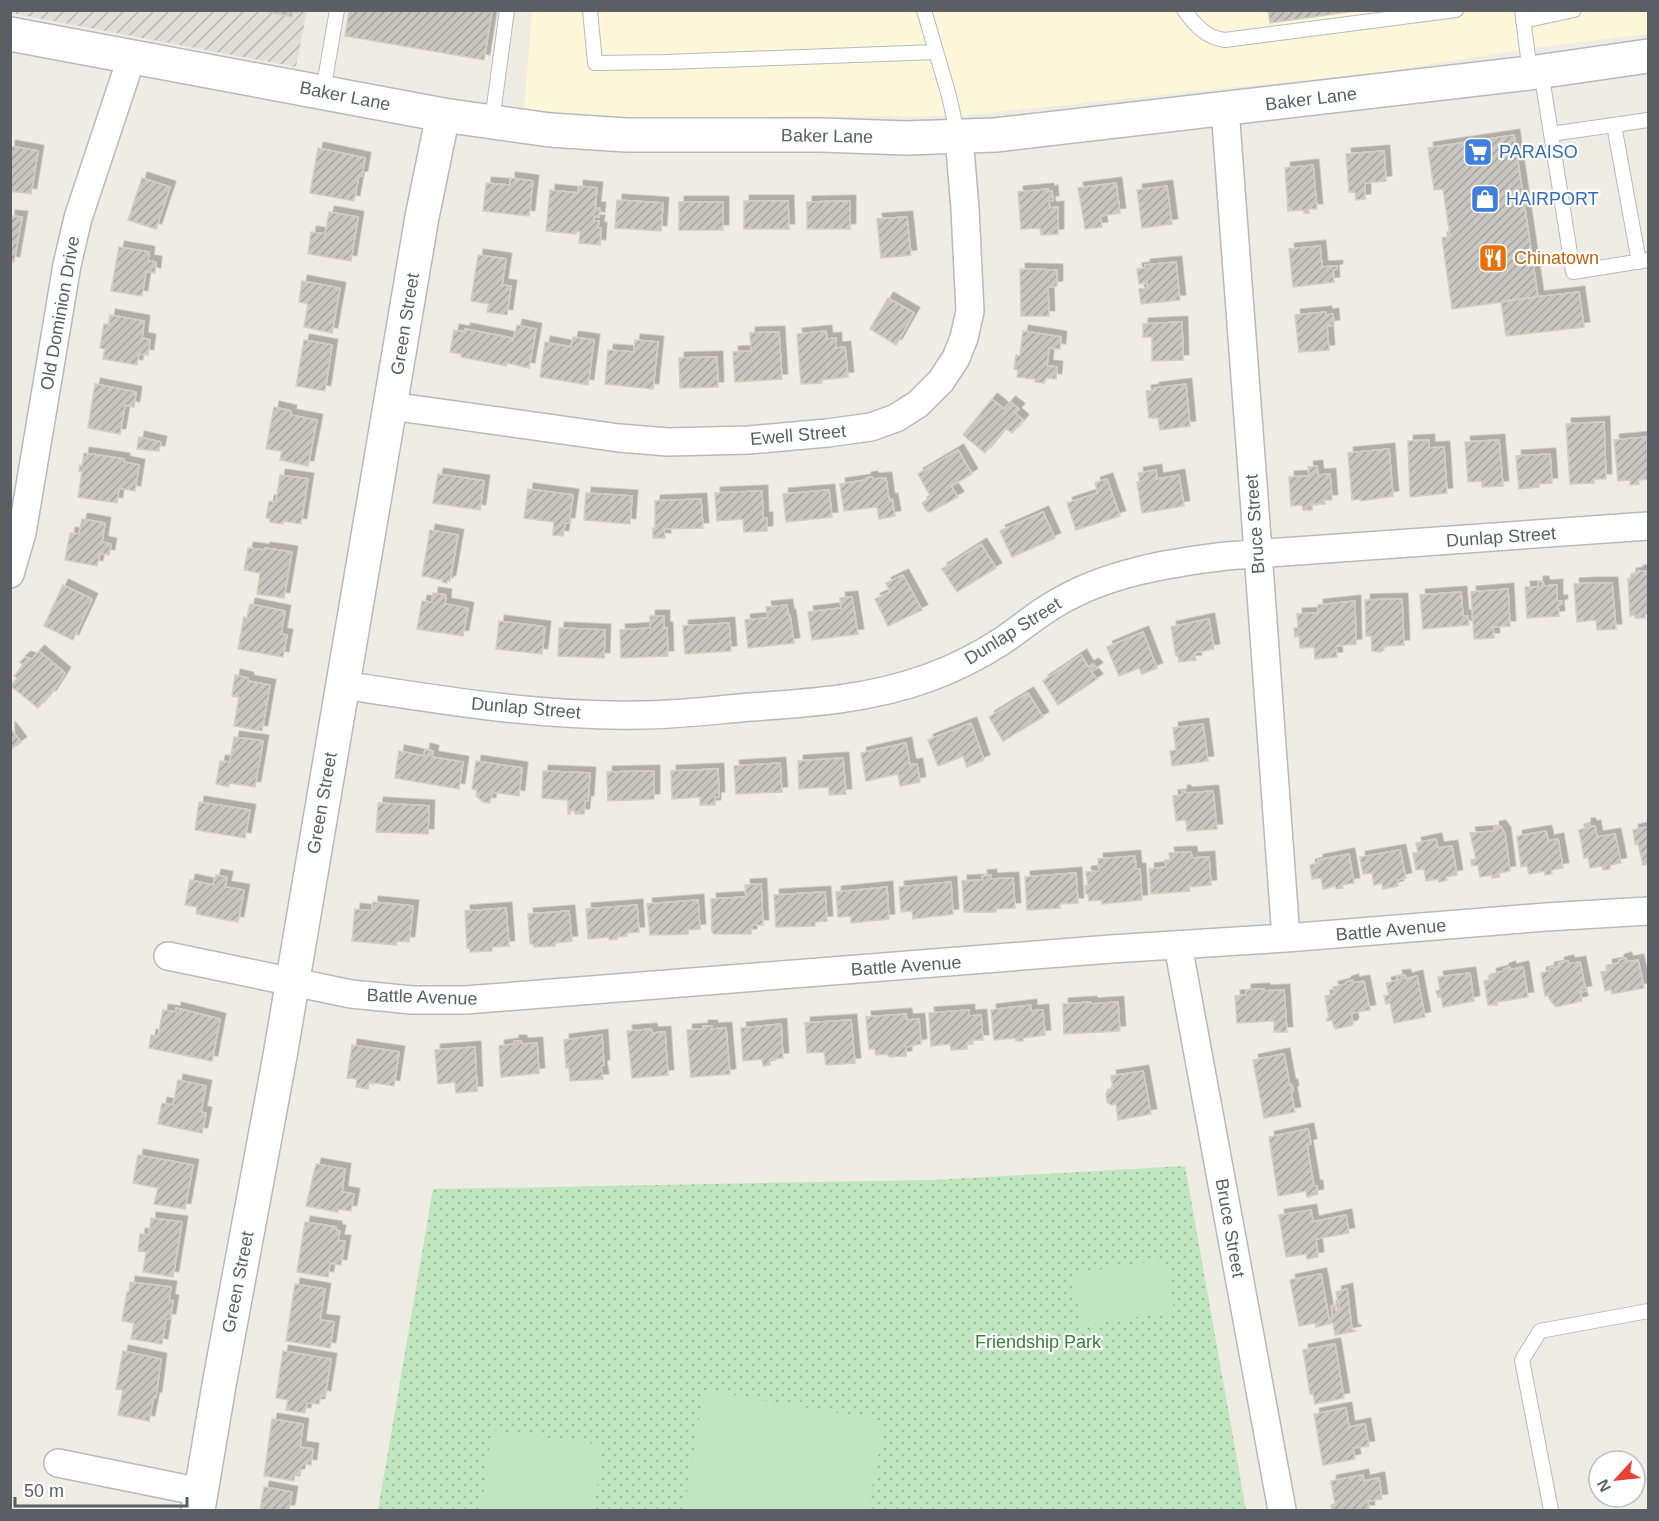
<svg xmlns="http://www.w3.org/2000/svg" width="1659" height="1521" viewBox="0 0 1659 1521" font-family="Helvetica,sans-serif">
	<style>
		.commercial { fill: #fef6d9 }
		.industrial { fill: url(#industrial-furrows) }
		.grass { fill: url(#grass-dots) }
		.garden { fill: #c0e6c0 }
		.building { fill: url(#building-hatch); stroke: #d3cec2; stroke-width: 1.5; filter: url(#shadow) }
		.lines { fill: none; stroke-linecap: round; stroke-linejoin: round }
		.service-casing { stroke: #b6b9be; stroke-width: 16 }
		.minor-casing { stroke: #b6b9be; stroke-width: 30 }
		.tertiary-casing { stroke: #b6b9be; stroke-width: 36 }
		.service { stroke: #fff; stroke-width: 14 }
		.minor { stroke: #fff; stroke-width: 27 }
		.tertiary { stroke: #fff; stroke-width: 33 }
		.labels { text-anchor: middle; stroke-width: 4.5; stroke-linejoin: round; paint-order: stroke }
		.street-label { font-size: 18px; fill: #5b5f64; stroke: #fff }
		.shop-label { font-size: 18px; fill: #366cbe; stroke: #fff; text-anchor: start }
		.food-label { font-size: 18px; fill: #c56008; stroke: #fff; text-anchor: start }
		.park-label { font-size: 18px; fill: #348239; stroke: #fff }
	</style>
	<defs>
		<pattern id="industrial-furrows" width="10" height="10" patternUnits="userSpaceOnUse" patternTransform="scale(1.5)"><rect width="10" height="10" fill="#dfded8"/><path d="M-1 1l2-2M0 10L10 0M9 11l2-2" fill="none" stroke="#b8b7b3"/></pattern>
		<pattern id="grass-dots" width="8" height="8" patternUnits="userSpaceOnUse" patternTransform="scale(1.5)"><rect width="8" height="8" fill="#c0e6c0"/><path d="M2 2h.1M6 6h.1" fill="none" stroke="#9fbea0" stroke-width="1.8" stroke-linecap="round"/></pattern>
		<pattern id="building-hatch" width="6" height="6" patternUnits="userSpaceOnUse" patternTransform="scale(1.5)"><rect width="6" height="6" fill="#c9c6c1"/><path d="M-1 1l2-2M0 6l6-6M5 7l2-2" fill="none" stroke="#a6a4a0"/></pattern>
		<filter id="shadow"><feDropShadow dx="5.5" dy="-5.5" stdDeviation="0" flood-color="#0004"/></filter>
	</defs>
	<rect width="100%" height="100%" fill="#eeece3"/>
	<!-- commercial -->
	<path class="commercial" d="M532 11H1648V34L1525 49 1382 72 958 116 599 118 524 109Z"/>
	<!-- industrial -->
	<path class="industrial" d="M10 11H307L296 67 11 13Z"/>
	<!-- grass -->
	<path class="grass" d="M1185 1166 1246 1510H378L433 1189 933 1180Z"/>
	<!-- garden -->
	<path class="garden" d="M1165 1259 1174 1311 1081 1326 1073 1274Z
		M704 1390 884 1421 868 1510H684Z
		M492 1430 603 1445 594 1510H481Z"/>
	<!-- building -->
	<path class="building" d="M260 10H293L292 17Z
		M349 10H492L484 60 345 36Z
		M1268 10H1362L1270 23Z
		M1514 135 1538 297 1452 309 1442 238 1450 236 1443 189 1434 190 1428 148Z
		M10 146 38 151 31 194 10 191Z
		M318 148 365 158 362 176 359 175 354 201 310 193Z
		M1384 151 1386 181 1365 183V199L1356 200 1355 192H1349L1346 154Z
		M1313 165 1317 209H1308L1309 213H1304V210L1288 211 1285 168Z
		M142 178 170 187 156 229 128 220Z
		M510 178 533 181 529 216 483 211 486 183 510 185Z
		M1116 183 1120 213 1100 216 1102 227 1085 229 1078 188Z
		M578 186 597 188 595 208H600L599 217 594 216V221H599L598 228H601L600 245 579 243 580 232 576 231V234L546 231 550 190 578 193Z
		M1167 186 1172 224 1142 228 1137 190Z
		M1048 189V192L1052 191 1053 201H1049L1050 208 1058 207V234L1041 235 1040 228 1021 229 1018 192Z
		M617 200 663 203 661 231 615 228Z
		M744 201H788L789 229H744Z
		M850 201V229H807V202Z
		M679 202H723V230H679Z
		M329 212 358 217 351 261 308 254 311 232 325 234Z
		M10 216 22 217 14 262 10 261Z
		M907 217 911 255 881 258 877 219Z
		M1320 246 1322 267 1337 266V269L1333 270 1334 282 1293 287 1289 249Z
		M119 247 149 252 148 261 156 262 155 273 146 271 142 296 111 291Z
		M478 255 506 259 502 285 511 286 507 315 487 312 489 304 471 301Z
		M1176 262 1180 300 1141 304 1139 289 1148 288 1147 283 1139 284 1137 269 1145 268V265Z
		M1020 269 1057 270V286L1048 287 1049 316H1021Z
		M302 281 340 288 332 333 304 327 308 304 299 302Z
		M1579 292 1584 327 1506 336 1501 301Z
		M888 298 914 313 896 345 870 329Z
		M1326 312V315L1333 314 1334 325 1327 326 1329 350 1299 352 1295 315Z
		M110 315 144 321 142 338 150 340 148 355 139 354 137 365 103 359 105 349 100 348 104 324 109 325Z
		M1182 322 1183 360 1152 361V337H1143V324Z
		M517 325 536 329 529 368 507 363 506 366 461 357V354L450 352 454 330 465 332V329L512 338 511 341H513Z
		M826 331 827 339 836 338V348L845 347 848 377 821 380 822 383 801 384 797 334Z
		M1023 331 1061 337 1060 349 1049 348 1047 366 1057 367 1056 379 1046 378 1044 383 1035 382V379L1017 377 1018 370 1014 369 1016 355 1020 356Z
		M779 332 782 379 735 382 733 352 751 351 750 333Z
		M573 337 594 340 588 385 540 377 545 342 571 347Z
		M304 340 332 345 325 391 296 386Z
		M635 340 658 342 653 389 605 384 608 350 634 352Z
		M717 357 718 387 680 388 679 358Z
		M95 384 136 392 134 407 125 405 120 434 88 428Z
		M1186 384 1190 426 1160 430 1158 418H1149L1146 391 1155 390 1154 388Z
		M992 399 1004 409 1010 402 1019 409 1015 413 1023 420 1012 433 1005 428 985 453 963 435Z
		M274 407 291 411 290 415 317 420 308 466 280 460 282 451 266 449Z
		M1604 422 1606 479H1593L1594 483 1570 484 1566 424Z
		M139 437 161 442 159 451 137 449Z
		M1647 437 1648 479 1638 480 1639 484 1630 485V480L1618 481 1614 440Z
		M1429 440V448L1444 447 1447 493 1410 497 1408 441Z
		M1499 440 1503 486 1482 487V481L1468 482 1465 442Z
		M1389 449 1393 496 1361 501 1360 499 1352 500 1348 453Z
		M958 450 972 474 951 486 958 497 930 512 927 511 922 503 931 497 918 474Z
		M84 453 124 459V462L139 465 135 491 119 488 117 503 78 497 82 472 79 471 80 465 82 466Z
		M1550 454 1552 483 1539 484V487L1519 489 1516 456Z
		M1317 466 1318 475 1330 474 1332 500H1324L1325 504H1312V510H1303L1302 505 1291 506 1289 477 1309 476 1308 467Z
		M1156 470 1157 479 1179 475 1184 506 1142 513 1137 482H1140L1138 473Z
		M438 474 484 481 480 510 433 503Z
		M280 475 308 479 301 524 283 521V524L270 522V519L266 518 269 501 276 502Z
		M872 477 873 479 886 478 889 500 892 499 895 516 879 519 877 507 844 511 840 484 866 480V478Z
		M1107 479 1120 516 1076 530 1067 503 1098 493 1095 483Z
		M528 489 573 495 569 523H565L563 536 553 535 554 522 524 518Z
		M829 490 832 517 786 522 783 494Z
		M762 491 763 518H767V531L744 532 743 519 717 521 715 493Z
		M586 493 632 496 630 524 584 520Z
		M701 499 703 528 664 529 665 538H653V528H655V501Z
		M1043 512 1055 538 1012 557 1000 531Z
		M82 519 105 523 102 542 111 544 109 555 100 553 97 566 65 560 70 533 79 534Z
		M430 530 458 535 450 581 447 580V583L442 582 443 580 422 576Z
		M981 544 996 568 957 592 942 569Z
		M248 548 264 550 265 548 292 552 284 598 257 594 260 573 244 570Z
		M1638 571H1648V614H1645V618H1635V615L1630 616 1628 579H1631V574L1638 573Z
		M903 575 922 610 888 626 875 599 890 592 886 583Z
		M1538 582H1543L1544 586 1557 585V601H1562V604L1558 605 1559 616 1527 618 1525 587H1538Z
		M1590 583H1612L1616 629 1597 630 1596 620 1577 622 1574 584Z
		M63 585 92 599 73 640 44 626Z
		M1508 589 1510 626 1493 627 1494 638 1474 639 1471 592Z
		M1461 592 1463 616H1468L1469 625 1423 629 1420 595Z
		M433 593 446 595 445 604 468 608 463 636 417 629 422 601 432 602Z
		M852 597 858 634 812 640 808 612 841 608 840 598Z
		M1402 599 1404 645 1383 646 1384 650 1381 652 1372 651 1371 636H1366L1365 600Z
		M1355 601 1356 644 1336 646 1337 657 1315 659 1314 647 1300 648 1299 636 1295 637 1294 628H1298L1297 614 1318 613V605Z
		M250 604 285 611 281 634 287 635 283 657 238 649 244 617 247 618Z
		M787 605 788 615H790L794 643 748 648 745 620 768 618 766 607Z
		M650 616H664V628H667L668 656 621 658 620 630 650 628Z
		M1209 619 1214 649 1194 653 1196 660 1179 662 1178 656H1176L1171 627Z
		M499 621 545 627 542 654 496 649Z
		M729 623 731 651 685 654 683 626Z
		M559 628 605 630 604 658 558 656Z
		M1143 632 1157 668 1142 674 1139 668 1119 676 1107 647Z
		M39 651 65 673 50 696 48 695 38 708 11 686 17 678 14 676 23 665 20 662 25 657 32 659Z
		M1081 655 1088 667 1093 664 1097 668 1091 672 1097 679 1058 705 1043 681Z
		M235 675 248 678V681L270 685 262 731 234 726 239 697 232 696Z
		M1028 693 1043 717 1003 741 989 717Z
		M971 723 984 760 967 767 963 756 938 766 928 740Z
		M1203 724 1208 761 1172 766 1170 751 1176 750 1173 728Z
		M10 728 21 742 10 750Z
		M234 737 263 741 255 787 230 783 228 787 216 784 220 761 230 762Z
		M906 743 910 765 917 764 920 782 900 786 898 774 866 781 861 753Z
		M425 749 433 751 432 757 463 762 459 789 395 778 399 751 424 756Z
		M843 758 846 794 829 795V787L799 789 798 761Z
		M476 761 522 768 519 796 492 792 490 803 483 802 476 796 477 790 472 789Z
		M780 763 782 792 736 794 734 766Z
		M718 769 719 797H715V805H700V797L672 799 671 771Z
		M543 771 590 773 588 801H585L584 814H575V811H570V814H568V800L542 798Z
		M654 771V799L608 801 607 772Z
		M1182 791H1185L1186 793 1213 791 1217 829 1187 831 1186 820 1176 821 1173 796 1182 795Z
		M199 802 250 810 245 838 195 830Z
		M378 803 429 806 428 834 376 832Z
		M1586 824H1590L1591 827 1595 826 1597 837 1615 834 1621 863 1610 865V869L1603 870 1602 866 1590 868 1588 857 1584 858 1579 830 1586 828Z
		M1500 826 1505 833 1510 871 1499 873 1500 877 1492 878V875L1480 877 1478 865 1472 866 1471 860 1476 859 1470 833 1495 831 1494 827Z
		M1648 827V864L1643 865 1638 843 1635 844 1633 830Z
		M1546 831 1548 841 1558 839 1563 868 1551 870 1552 874 1545 875 1544 871 1529 874 1527 866 1521 867 1517 836Z
		M1436 839 1438 848 1452 846 1457 875 1446 877 1447 880 1439 882 1438 879 1426 881 1424 869 1416 870 1413 853H1418L1416 843Z
		M1400 850 1406 878 1397 880 1398 886 1383 889 1382 883 1374 885 1372 873 1363 874 1360 857Z
		M1191 852 1192 858 1209 857 1211 885 1189 887 1190 891 1151 894 1149 869 1166 867 1165 860H1170L1169 853Z
		M1349 854 1354 883 1342 885 1343 888 1336 889 1335 886 1323 889 1321 878 1312 879 1310 865 1318 863V860Z
		M1135 856 1136 869H1140L1142 900 1102 904V900L1089 901 1088 894H1086L1085 886 1088 885 1086 872 1099 871 1098 859Z
		M1076 873 1078 903 1060 904V908L1027 910 1025 877Z
		M216 875 227 877 225 887 244 890 238 922 196 914 197 907 185 905 190 880 213 885Z
		M991 875V879L1013 878 1015 908 996 909V912H964L962 881 983 880 982 876Z
		M951 882 953 914 913 919 912 911 901 912 899 887Z
		M761 884 763 925H752L751 934H714L712 932 711 899 746 897 745 885Z
		M887 887 889 919 851 923V916L838 917 836 892Z
		M825 892 827 921 815 922V926L776 927 774 895Z
		M698 900 700 929 688 930V934L650 935 647 904Z
		M373 902 413 906 409 942 397 941 396 945 352 941 355 909 372 911Z
		M637 905 639 932 627 933V936L617 937V939L609 940V937L588 939 586 909Z
		M506 908 509 946 492 947V951L470 952V948H467L465 911Z
		M569 911 572 941 555 943V946L534 947 533 944H530L528 914Z
		M1626 958 1627 962 1638 960 1644 988 1612 994 1611 989 1605 991 1601 972 1608 971 1607 965 1619 963V960Z
		M1568 961 1569 964 1580 962 1586 991 1580 992 1582 1001 1556 1007 1549 999 1548 995 1545 996 1541 973 1550 971 1549 968 1560 966 1559 963Z
		M1510 967V970L1523 967 1528 997 1497 1002V1005H1488L1484 981 1492 979 1491 974 1504 971V969Z
		M1470 973 1474 1001 1443 1007 1441 997H1438L1436 991 1440 990 1438 977Z
		M1405 975 1406 979 1417 976 1425 1017 1394 1023 1390 1003 1386 1004 1384 996 1389 995 1386 983 1398 980 1397 976Z
		M1353 980V983L1364 981 1370 1010 1351 1013 1353 1023 1352 1025 1336 1029 1334 1027 1332 1020 1327 1021V1018H1329L1325 996 1335 994 1333 987 1346 984V982Z
		M1264 989V991L1284 990 1287 1032H1274V1021L1237 1023 1235 996 1246 995V990Z
		M1091 1002V1004L1118 1002 1120 1031 1064 1034 1063 1004Z
		M1031 1005V1011L1043 1010 1045 1035 1023 1038V1041H1016V1038L994 1040 991 1010Z
		M176 1008 220 1019 212 1061 149 1048 151 1035 158 1037 163 1010 176 1012Z
		M969 1010V1016L981 1015 983 1040H972V1043H967V1049L951 1050 950 1044 931 1046 929 1013Z
		M906 1014 907 1020 919 1019 921 1044 906 1047V1056L890 1057 887 1054 876 1055 875 1049H869L866 1017Z
		M851 1020 855 1063 826 1065 824 1052 807 1053 805 1023Z
		M781 1024 783 1058 770 1059V1065L763 1066 762 1059 743 1061 741 1028Z
		M703 1026H712V1029L726 1028 730 1074 691 1077 687 1030 703 1029Z
		M651 1029 652 1033 665 1032 668 1075 632 1078 627 1031Z
		M602 1035 604 1065 601 1066 603 1079 570 1081 569 1068H566L564 1040Z
		M514 1041H521L522 1044 537 1043 539 1073 501 1077 499 1046 514 1044Z
		M352 1045 399 1052 394 1086 369 1082 368 1089 356 1087 357 1079 347 1078Z
		M475 1047 477 1091 456 1093 455 1082 438 1084 435 1050Z
		M1284 1054 1290 1086 1292 1085 1293 1091 1291 1092 1295 1112 1264 1118 1253 1060Z
		M1143 1071 1151 1114 1118 1120 1116 1104 1111 1105 1107 1102 1106 1094 1108 1089H1113L1111 1076Z
		M178 1080 206 1086 201 1112 206 1113 202 1133 158 1124 162 1103 173 1105Z
		M1308 1129 1311 1144 1307 1145 1314 1186H1317L1318 1194 1307 1197 1306 1191 1278 1196 1269 1137Z
		M138 1155 193 1165 185 1209 154 1204 158 1188 133 1183Z
		M316 1164 345 1169 342 1192 354 1194 351 1211 338 1209V1212L306 1206Z
		M1311 1210 1313 1222 1346 1215 1349 1233 1316 1239 1318 1257 1307 1259 1306 1254 1286 1257 1279 1215Z
		M151 1218 182 1222 173 1277 143 1272 146 1252 138 1251 140 1234 149 1235Z
		M305 1222 336 1227V1230L340 1231 338 1241H345L341 1265 330 1263 328 1277 297 1272Z
		M1321 1274 1329 1319 1333 1318 1331 1306 1335 1305 1336 1311 1340 1310 1336 1292 1347 1289 1352 1330 1356 1331 1335 1335 1333 1323 1316 1327 1315 1323 1299 1326 1290 1280Z
		M130 1282 171 1287 169 1300 173 1301 170 1319H166L162 1344 131 1339 134 1323 122 1321 127 1292H129Z
		M295 1284 325 1289 320 1320 334 1322 330 1348 286 1341Z
		M1335 1344 1344 1398 1315 1404 1313 1394H1310L1303 1350Z
		M123 1351 161 1359 156 1397 154 1396 149 1421 118 1415 123 1390 116 1389Z
		M283 1351 331 1359 325 1396 321 1395 319 1404 307 1403 305 1413 286 1410 288 1400 276 1398Z
		M1346 1408 1349 1427 1365 1424 1369 1446 1353 1448 1355 1459 1323 1465 1314 1414Z
		M272 1419 303 1424 300 1447 313 1449 311 1465 304 1464 300 1467 299 1474H295L294 1481 264 1476Z
		M1363 1475 1364 1481 1379 1478 1382 1499 1368 1501 1369 1510H1332L1331 1505 1335 1504 1331 1481Z
		M264 1487 292 1492 289 1510H260Z"/>
	<g class="lines">
		<!-- service casing -->
		<g class="service-casing">
			<path id="service" d="M590 10 595 63 666 62 936 52
				M924 10 949 96 958 136
				M1184 10C1196 26 1205 37 1225 40L1456 10
				M1522 10 1530 73
				M1523 21 1574 10
				M1541 71 1573 272 1648 260
				M323 91 337 10
				M492 121 507 10
				M1614 125 1639 262
				M1551 134 1648 120
				M1551 1510 1522 1360 1540 1331 1648 1311"/>
		</g>
		<!-- minor casing -->
		<g class="minor-casing">
			<path id="minor" d="M1225 109C1247 385 1265 662 1286 938
				M392 404 405 408 619 438 668 442 749 440 827 433 871 427 896 418 918 404 941 381 956 358 964 338 970 311 965 209 959 137
				M10 574 22 533 67 265 78 218 132 56
				M343 685C441 700 541 717 641 715 677 715 714 710 751 707 811 703 870 699 928 678 953 669 979 656 1002 641 1020 629 1036 615 1055 604 1106 573 1168 563 1226 556L1648 526
				M1178 945 1282 1510
				M168 956 351 994 412 1000H465L1111 949 1286 938 1546 917 1648 911
				M58 1463 201 1492"/>
		</g>
		<!-- tertiary casing -->
		<g class="tertiary-casing">
			<path id="tertiary" d="M10 34 443 115 550 130 626 135H822L906 138 995 135 1530 73 1648 56
				M198 1510 219 1385 280 1056 422 217 443 115"/>
		</g>
		<!-- service -->
		<use href="#service" class="service"/>
		<!-- minor -->
		<use href="#minor" class="minor"/>
		<!-- tertiary -->
		<use href="#tertiary" class="tertiary"/>
	</g>
	<!-- icons -->
	<defs>
		<g id="supermarket-square" transform="scale(1.5)"><rect x="-9" y="-9" width="18" height="18" rx="4" fill="#3f7fe0" stroke="#fff"/><path d="M-6-5.5h2.5l.6 2H6L4.5 2H-2.5L-4.4-4H-6ZM-1.5 3.2a1.3 1.3 0 1 0 .1 0ZM3 3.2a1.3 1.3 0 1 0 .1 0Z" fill="#fff"/></g>
		<g id="shop-square" transform="scale(1.5)"><rect x="-9" y="-9" width="18" height="18" rx="4" fill="#3f7fe0" stroke="#fff"/><path d="M-5-2.5h2.3a2.7 3.5 0 0 1 5.4 0H5L5.5 6h-11ZM-1.5-2.5h3a1.5 2.3 0 0 0-3 0Z" fill="#fff"/></g>
		<g id="restaurant-square" transform="scale(1.5)"><rect x="-9" y="-9" width="18" height="18" rx="4" fill="#e8710a" stroke="#fff"/><path d="M-5-6h1v4h1v-4h1v4h1v-4h1v5L-1.5 .5V6h-2V.5L-5-1ZM5-6V6H3V1.5H1.5Q1.5-4 5-6Z" fill="#fff"/></g>
	</defs>
	<g fill-rule="evenodd">
		<use href="#supermarket-square" x="1478" y="152"/>
		<use href="#shop-square" x="1485" y="199"/>
		<use href="#restaurant-square" x="1493" y="258"/>
	</g>
	<g class="labels">
		<!-- street labels -->
		<g class="street-label">
			<text transform="translate(345 96) rotate(11)" y="6">Baker Lane</text>
			<text transform="translate(1311 99) rotate(-7)" y="6">Baker Lane</text>
			<text transform="translate(827 136) rotate(1)" y="6">Baker Lane</text>
			<text transform="translate(60 313) rotate(-80)" y="6">Old Dominion Drive</text>
			<text transform="translate(405 324) rotate(-81)" y="6">Green Street</text>
			<text transform="translate(798 435) rotate(-5)" y="6">Ewell Street</text>
			<text transform="translate(1255 524) rotate(-94)" y="6">Bruce Street</text>
			<text transform="translate(1501 537) rotate(-4)" y="6">Dunlap Street</text>
			<text transform="translate(1013 631) rotate(-32)" y="6">Dunlap Street</text>
			<text transform="translate(526 708) rotate(5)" y="6">Dunlap Street</text>
			<text transform="translate(322 803) rotate(-80)" y="6">Green Street</text>
			<text transform="translate(1391 930) rotate(-5)" y="6">Battle Avenue</text>
			<text transform="translate(906 966) rotate(-4)" y="6">Battle Avenue</text>
			<text transform="translate(422 997) rotate(2)" y="6">Battle Avenue</text>
			<text transform="translate(1230 1228) rotate(80)" y="6">Bruce Street</text>
			<text transform="translate(238 1282) rotate(-79)" y="6">Green Street</text>
		</g>
		<!-- shop labels -->
		<g class="shop-label">
			<text x="1499" y="158">PARAISO</text>
			<text x="1506" y="205">HAIRPORT</text>
		</g>
		<!-- food labels -->
		<g class="food-label">
			<text x="1514" y="264">Chinatown</text>
		</g>
		<!-- park labels -->
		<g class="park-label">
			<text x="1038" y="1348">Friendship Park</text>
		</g>
	</g>
	<!-- border -->
	<rect width="1659" height="1521" fill="none" stroke="#5b5f64" stroke-width="24"/>
	<!-- north arrow -->
	<g transform="translate(1617 1479) rotate(243)"><circle r="28" fill="#ffffff" stroke="#bdbfc1" stroke-width="1.5"/>
	<path d="M0-4.5L10 22L0 15L-10 22Z" fill="#e9402f"/>
	<text y="-9" font-size="16" font-weight="bold" text-anchor="middle" fill="#5b5f64">N</text>
	</g>
	<!-- scale -->
	<path d="M15 1497v9h172v-9" fill="none" stroke="#5b5f64" stroke-width="3"/>
	<text x="24" y="1497" font-size="18" fill="#5b5f64" stroke="#ffffff" stroke-width="4.5" paint-order="stroke">50 m</text>
</svg>
